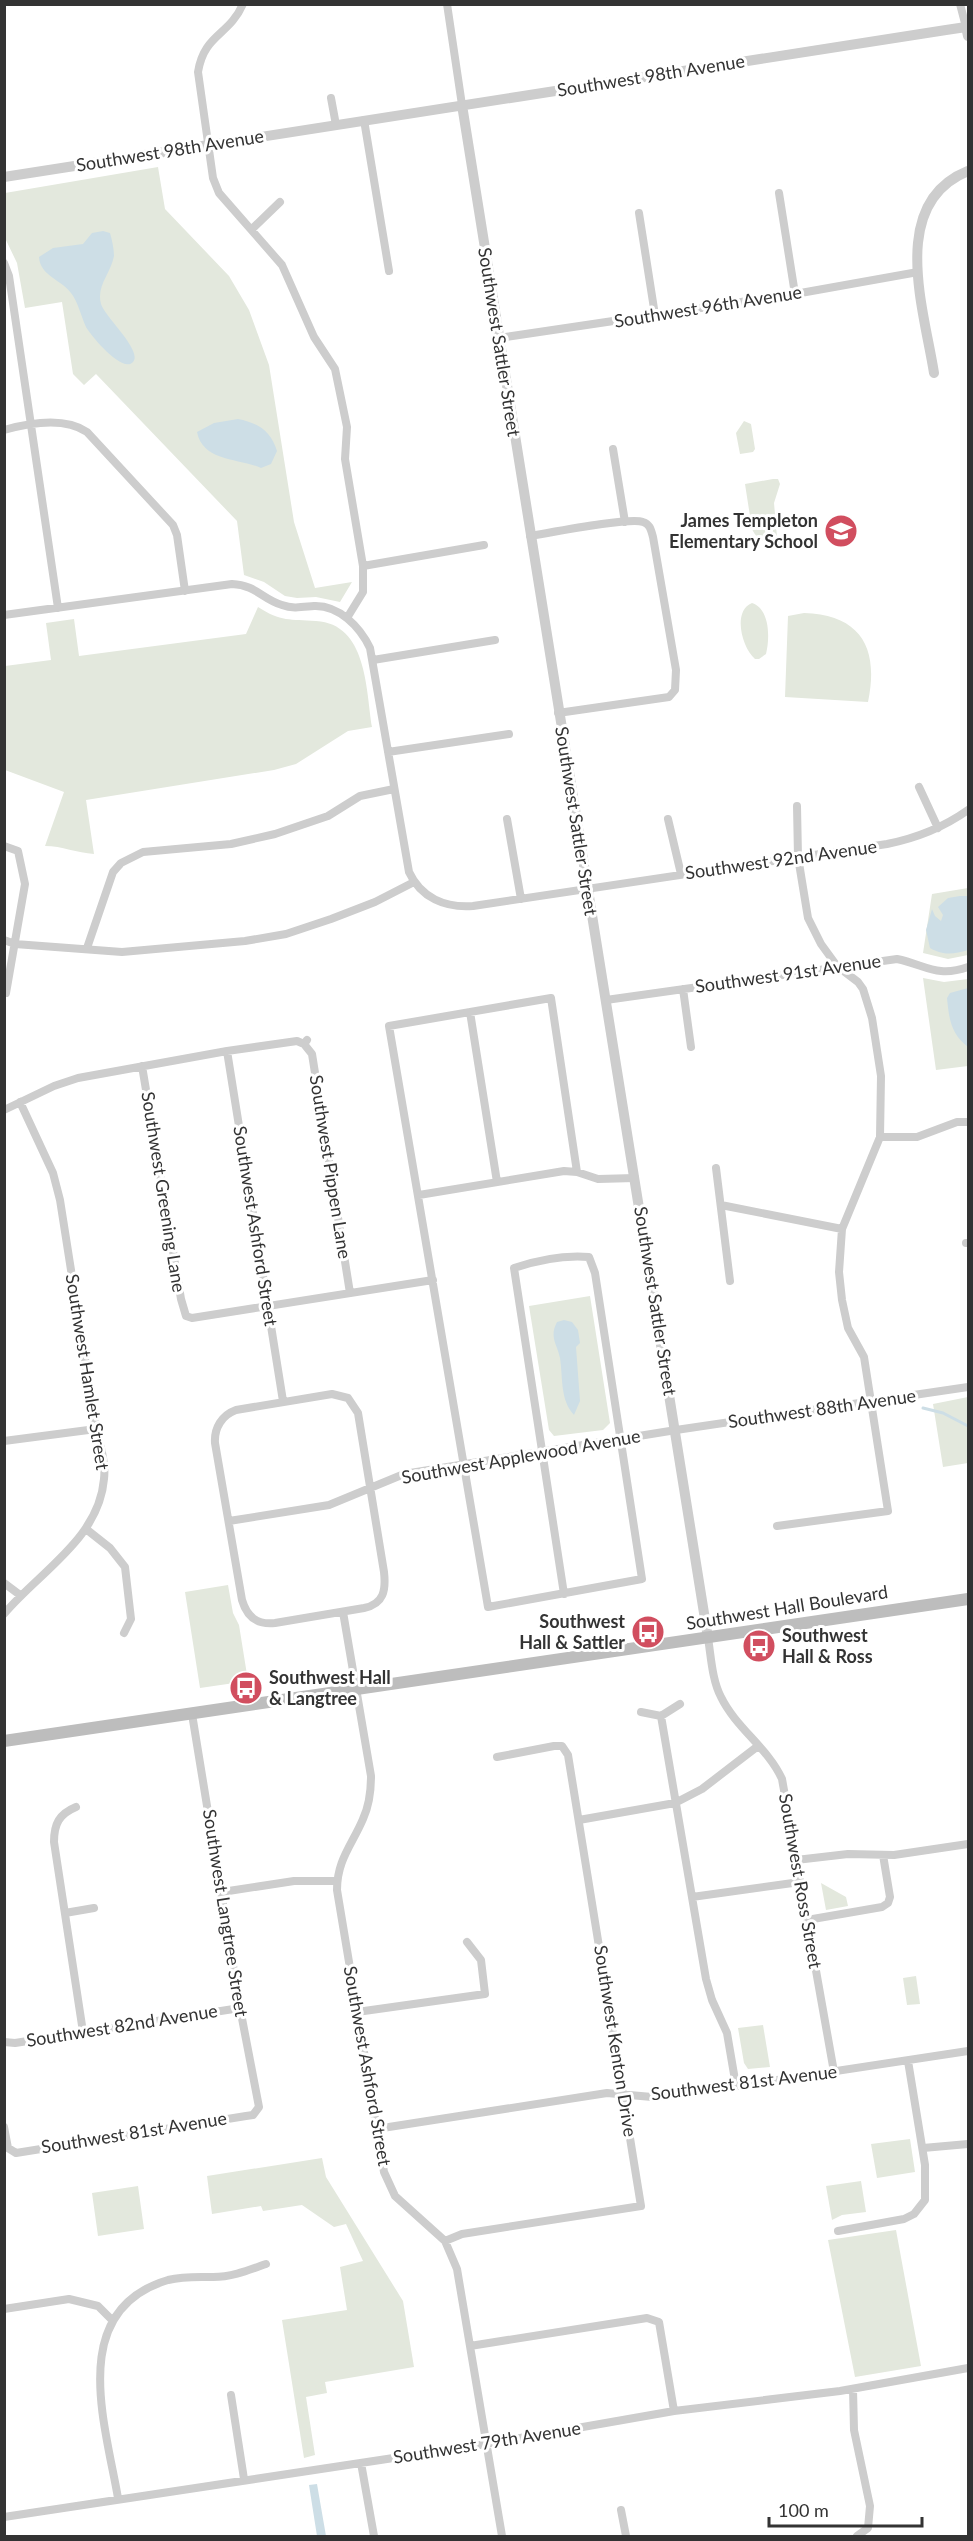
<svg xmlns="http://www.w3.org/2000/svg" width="973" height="2541" viewBox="0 0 973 2541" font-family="Lato,sans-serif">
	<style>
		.green { fill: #e3e8dd }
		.water { fill: #cddee6 }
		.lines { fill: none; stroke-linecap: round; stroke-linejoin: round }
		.stream { stroke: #cddee6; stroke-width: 3 }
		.minor { stroke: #cdcdcd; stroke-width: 8 }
		.tertiary { stroke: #cdcdcd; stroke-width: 10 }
		.secondary { stroke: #bdbdbd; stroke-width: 12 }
		.labels { text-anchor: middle; stroke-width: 6; stroke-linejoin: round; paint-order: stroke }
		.street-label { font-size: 18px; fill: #333; stroke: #fff }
		.poi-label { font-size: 18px; font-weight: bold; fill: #333; stroke: #fff; text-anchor: end }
	</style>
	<rect width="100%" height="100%" fill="#fff"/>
	<!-- green -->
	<path class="green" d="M158 167 165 209 229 276 249 310 269 365 294 522 315 588 352 582 340 602 316 597 297 598 285 596 264 582 244 575 237 521 96 374 84 385 73 374 62 302 25 308 17 263 5 238V193Z
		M744 421 751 424 755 449 753 452 740 454 736 433Z
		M773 479H778L780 484 774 503 777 537 772 543C762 542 756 538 752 529L745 484Z
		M752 603C770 609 770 638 766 654L759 659H755C742 648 732 611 752 603Z
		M258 607C281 622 290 619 316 621 367 624 366 689 372 727L348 731 296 764 274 770 86 800 94 854C77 853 62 846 45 846L64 792 5 770V666L51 660 46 623 74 619 79 656 246 634Z
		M804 613C862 615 879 649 868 702L785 697 788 616Z
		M968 888V955L948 959 923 953 932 894Z
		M923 978 944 982 968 979V1066L936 1070Z
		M590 1296 610 1423 603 1430 554 1436 549 1430 529 1306Z
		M968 1397V1463L943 1467 933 1404Z
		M228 1585 233 1613 239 1625 248 1681 200 1688 185 1592Z
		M821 1883 846 1897 848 1906 826 1910Z
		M916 1976 920 2004 907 2005 903 1978Z
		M763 2025 770 2067 748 2069 744 2063 738 2028Z
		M910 2139 915 2172 877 2178 871 2144Z
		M322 2158 326 2177 403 2301 414 2367 325 2382 327 2393 306 2397 315 2455 304 2458 282 2320 347 2310 340 2267 363 2261 346 2224 334 2227 302 2205 263 2211 261 2206 212 2214 207 2176Z
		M861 2181 866 2212 842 2215 832 2220 826 2186Z
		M138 2186 144 2229 98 2236 92 2193Z
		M896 2230 921 2366 855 2377 828 2240Z"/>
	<!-- water -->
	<path class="water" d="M103 231 110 233C112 240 114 249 114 256 111 273 96 286 101 304 105 317 143 351 133 362 123 374 91 336 86 327 81 316 78 302 71 293 62 280 40 276 39 257L53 248 83 244 92 233Z
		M238 419C258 423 271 431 277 451L271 464 261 468C239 458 203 462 197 432L214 423Z
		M960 896H968V950C954 954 944 956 930 948L926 930 932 909 935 916 941 921 943 915 938 907 948 898Z
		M968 988V1047C951 1034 949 1019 947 998L950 993Z
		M564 1320 572 1322 578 1330 580 1343 576 1347 580 1401 574 1415C560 1400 563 1378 560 1358 557 1344 549 1337 557 1322Z
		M317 2484 326 2536H317L309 2485Z"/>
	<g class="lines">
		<!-- stream -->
		<path class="stream" d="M923 1408 943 1413 968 1426"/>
		<!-- minor -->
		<path class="minor" d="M243 4C229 36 204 34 198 72L213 178 219 193 282 265 314 337 335 369 347 427 345 459 363 566V592L347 618
			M447 4 462 105
			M960 4 966 27
			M331 98 336 125
			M364 120 389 271
			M779 193 795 294
			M639 213 655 315
			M252 229 280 202
			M4 263 9 276 58 608
			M499 338 795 294 918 272
			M4 430C29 423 65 417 87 432L173 525 177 535 185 591
			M613 449 625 522
			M530 536C549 533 629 517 643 522 650 524 651 530 653 537L676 670 675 690 669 697 558 713
			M363 566 484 545
			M4 615 232 584C256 585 262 599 282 605 293 609 302 607 314 606 339 605 360 627 370 648L409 872C421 898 445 908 473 906L887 844C917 838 944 827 968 810
			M373 660 495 640
			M388 752 509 734
			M919 787 938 828
			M507 819 521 899
			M668 819 681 874
			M4 846 18 851 25 884 6 993
			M4 940 15 944 122 952 245 941 286 934 331 919 375 902 414 882
			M87 948 113 872 121 863 143 852 231 844 275 834 328 816 360 796 394 789
			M683 989 691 1047
			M606 1000 897 959C926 965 937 978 968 967
			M470 1012 497 1182
			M304 1044 312 1054 350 1293
			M227 1051 283 1401
			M142 1066 181 1299 186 1316 192 1318 433 1280
			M4 1110 54 1086 78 1078 227 1051 297 1041 304 1044 307 1040
			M880 1137H917L957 1122H968
			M716 1168 730 1281
			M419 1195 564 1171 577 1172 598 1179 635 1178
			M721 1205 842 1229
			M966 1243H968
			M332 1394 348 1398 358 1413 384 1572C386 1590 384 1604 364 1608L275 1623C257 1625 247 1617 242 1600L215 1443C214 1428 222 1415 236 1410Z
			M4 1441 96 1429
			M229 1521 329 1505 404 1474 676 1430 968 1387
			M777 1526 888 1511 864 1357 848 1328 842 1300 839 1272 842 1229 880 1137 881 1076 872 1018 863 989 858 982 837 966 821 944 808 918 798 857 797 806
			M86 1529 110 1548 125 1567 131 1619 124 1633
			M4 1583 20 1595
			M564 1594 514 1268C538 1260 565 1255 589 1257L595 1273 642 1579 488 1607 389 1026 551 998 577 1172
			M343 1612 371 1776C371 1791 369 1806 363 1819 352 1845 337 1860 337 1890L384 2172 395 2196 445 2241 457 2269 502 2536
			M4 1614C39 1572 99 1539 104 1479 106 1462 100 1445 96 1429L60 1200 53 1173 20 1102
			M708 1638C711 1656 712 1680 721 1697 736 1728 768 1748 782 1779L834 2072
			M641 1712 661 1716 680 1704
			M661 1716 706 1979 712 2000 727 2033 736 2086
			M76 1807C59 1814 54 1824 54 1842L83 2032
			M579 1820 675 1803 702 1789 758 1746
			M796 1860 848 1854 894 1855 968 1844
			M222 1892 294 1881H337
			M692 1897 800 1882
			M65 1913 94 1908
			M807 1920 882 1907 888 1903 890 1897 883 1855
			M357 2012 485 1994 481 1960 467 1942
			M4 2042 15 2043 240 2008
			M4 2127 8 2148 16 2153 246 2116 253 2115 259 2107 240 2008 192 1714
			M376 2129 607 2093 652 2097 684 2094 968 2051
			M923 2148 968 2144
			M838 2231 904 2219 914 2214 925 2200V2165L908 2061
			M445 2241 462 2234 641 2206 568 1755 562 1746H554L497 1757
			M4 2309 69 2299 98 2306 112 2320
			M470 2346 647 2318 659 2322 674 2411
			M853 2389 854 2430 870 2506 868 2528 857 2536
			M231 2395 244 2479
			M361 2463 374 2536
			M118 2498C105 2423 67 2310 168 2280 184 2276 197 2277 213 2277 232 2277 249 2270 266 2264
			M621 2510 626 2536
			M4 2517 486 2444 674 2411 840 2391 968 2368"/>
		<!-- tertiary -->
		<path class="tertiary" d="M462 105 708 1638
			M4 177 946 30 966 27 968 36
			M934 373C924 309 888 203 968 171"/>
		<!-- secondary -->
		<path class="secondary" d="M4 1741 968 1599"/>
	</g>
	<!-- icons -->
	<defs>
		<g id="school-disc" transform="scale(1.725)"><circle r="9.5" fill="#d14e5f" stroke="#fff"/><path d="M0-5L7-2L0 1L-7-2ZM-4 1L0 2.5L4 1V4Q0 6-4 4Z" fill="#fff"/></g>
		<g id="bus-disc" transform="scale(1.725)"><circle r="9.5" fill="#d14e5f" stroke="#fff"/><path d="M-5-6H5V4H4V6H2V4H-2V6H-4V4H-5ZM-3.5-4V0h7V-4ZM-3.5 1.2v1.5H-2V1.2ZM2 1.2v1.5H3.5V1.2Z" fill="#fff"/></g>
	</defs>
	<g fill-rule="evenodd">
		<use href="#school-disc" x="841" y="531"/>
		<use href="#bus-disc" x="648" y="1632"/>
		<use href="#bus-disc" x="759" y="1646"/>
		<use href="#bus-disc" x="246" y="1688"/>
	</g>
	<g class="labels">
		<!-- street labels -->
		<g class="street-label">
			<text transform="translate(651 76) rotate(-9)" y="6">Southwest 98th Avenue</text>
			<text transform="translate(170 151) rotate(-9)" y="6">Southwest 98th Avenue</text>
			<text transform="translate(708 307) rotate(-9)" y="6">Southwest 96th Avenue</text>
			<text transform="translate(499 342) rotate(81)" y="6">Southwest Sattler Street</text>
			<text transform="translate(576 821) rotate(81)" y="6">Southwest Sattler Street</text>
			<text transform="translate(781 860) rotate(-8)" y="6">Southwest 92nd Avenue</text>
			<text transform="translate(788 974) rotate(-8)" y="6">Southwest 91st Avenue</text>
			<text transform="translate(330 1167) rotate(81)" y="6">Southwest Pippen Lane</text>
			<text transform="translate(163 1192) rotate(81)" y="6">Southwest Greening Lane</text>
			<text transform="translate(255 1226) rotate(81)" y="6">Southwest Ashford Street</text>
			<text transform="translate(655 1301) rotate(81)" y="6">Southwest Sattler Street</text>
			<text transform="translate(87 1372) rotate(81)" y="6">Southwest Hamlet Street</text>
			<text transform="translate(822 1409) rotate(-8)" y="6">Southwest 88th Avenue</text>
			<text transform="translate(521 1457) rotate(-10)" y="6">Southwest Applewood Avenue</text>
			<text transform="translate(787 1608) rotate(-9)" y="6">Southwest Hall Boulevard</text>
			<text transform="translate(800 1881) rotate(80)" y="6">Southwest Ross Street</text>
			<text transform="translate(225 1913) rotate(81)" y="6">Southwest Langtree Street</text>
			<text transform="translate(122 2026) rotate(-9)" y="6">Southwest 82nd Avenue</text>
			<text transform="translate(615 2041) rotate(81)" y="6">Southwest Kenton Drive</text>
			<text transform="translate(367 2066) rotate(80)" y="6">Southwest Ashford Street</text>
			<text transform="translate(744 2083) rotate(-7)" y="6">Southwest 81st Avenue</text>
			<text transform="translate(134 2133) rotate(-9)" y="6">Southwest 81st Avenue</text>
			<text transform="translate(487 2443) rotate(-9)" y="6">Southwest 79th Avenue</text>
		</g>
		<!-- poi labels -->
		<g class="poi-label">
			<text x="818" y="527">James Templeton<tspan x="818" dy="21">Elementary School</tspan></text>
			<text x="625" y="1628">Southwest<tspan x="625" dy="21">Hall &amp; Sattler</tspan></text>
			<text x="782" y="1642" text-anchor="start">Southwest<tspan x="782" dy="21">Hall &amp; Ross</tspan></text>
			<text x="269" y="1684" text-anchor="start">Southwest Hall<tspan x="269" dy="21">&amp; Langtree</tspan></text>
		</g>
	</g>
	<!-- border -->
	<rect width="973" height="2541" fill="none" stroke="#333333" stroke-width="12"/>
	<!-- scale -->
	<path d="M769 2517v9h153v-9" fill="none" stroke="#333333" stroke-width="3"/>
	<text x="778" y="2517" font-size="18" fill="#333333" stroke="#ffffff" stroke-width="4.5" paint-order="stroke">100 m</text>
</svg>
